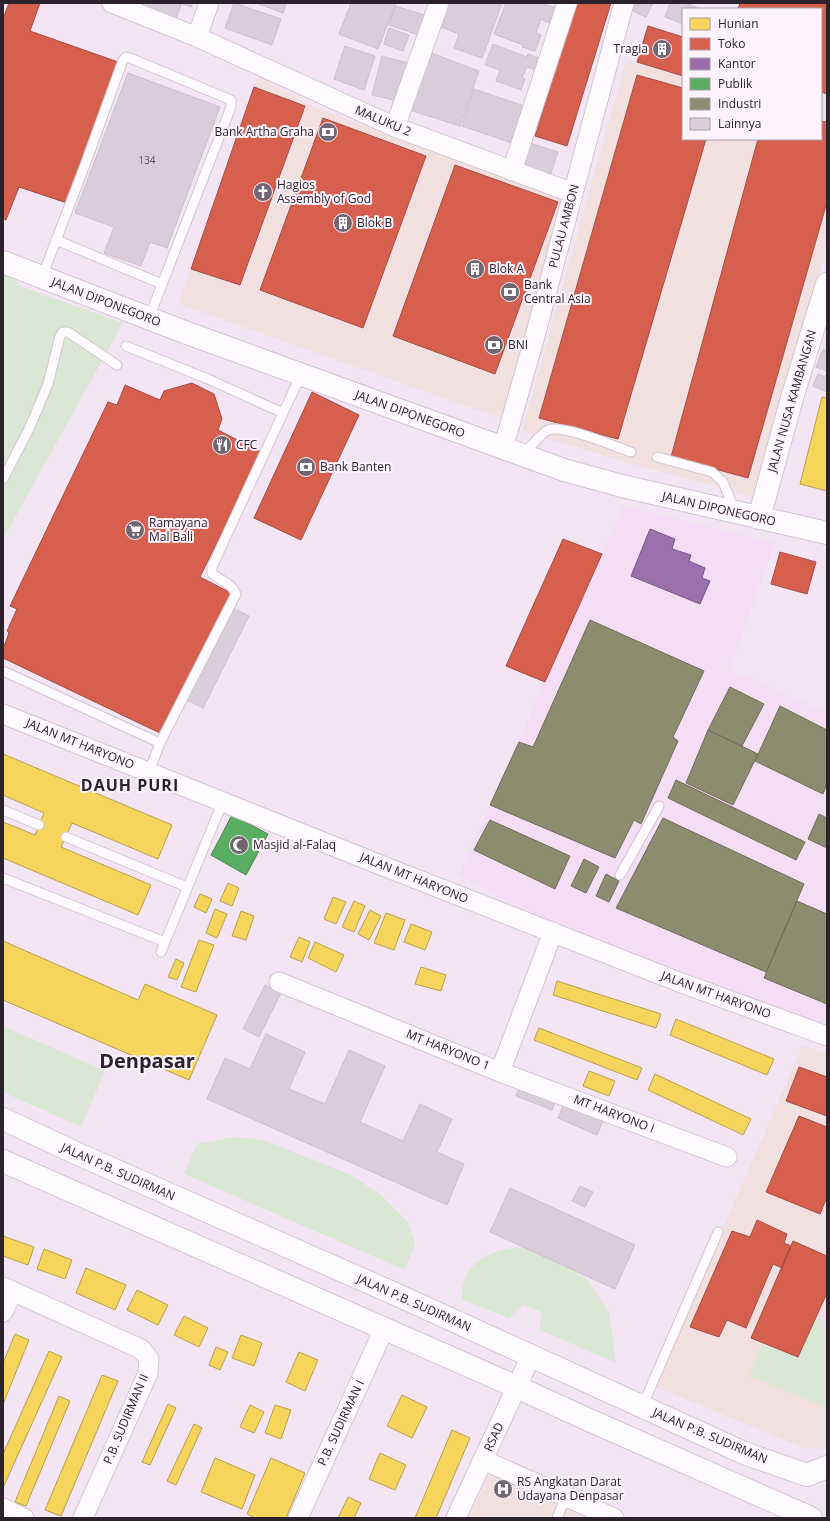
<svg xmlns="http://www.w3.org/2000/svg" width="830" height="1521" viewBox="0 0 830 1521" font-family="'Open Sans',sans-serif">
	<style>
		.commercial { fill: #f2dfdf }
		.built { fill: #f6ddf6 }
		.green { fill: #dae7d5 }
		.homes { fill: #f6d55c; stroke: #b99f4e }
		.shops { fill: #d6604d; stroke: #a34d43 }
		.offices { fill: #9970ab; stroke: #785985 }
		.public { fill: #5aae61; stroke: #4c8451 }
		.industry { fill: #8c8c6e; stroke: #6f6c5a }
		.building { fill: #d9cdd9; stroke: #cbbfcb }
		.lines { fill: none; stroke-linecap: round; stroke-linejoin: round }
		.lane-casing { stroke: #d0c4d0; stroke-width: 11 }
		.street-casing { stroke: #d0c4d0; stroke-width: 21 }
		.secondary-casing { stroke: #d0c4d0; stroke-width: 24 }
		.lane { stroke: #fdfbfd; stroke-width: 9 }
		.street { stroke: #fdfbfd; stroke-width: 19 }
		.secondary { stroke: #fdfbfd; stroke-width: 22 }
		.labels { text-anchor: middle; stroke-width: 4; stroke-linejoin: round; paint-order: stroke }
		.number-label { font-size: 10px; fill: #594e59 }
		.poi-label { font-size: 12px; fill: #2c222c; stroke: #fdf3fd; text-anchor: start }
		.street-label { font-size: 12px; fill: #2c222c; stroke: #fdf3fd }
		.district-label { font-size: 16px; font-weight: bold; letter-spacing: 1px; fill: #2c222c; stroke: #fdf3fd }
		.town-label { font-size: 20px; font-weight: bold; fill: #2c222c; stroke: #fdf3fd }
	</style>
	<rect width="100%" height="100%" fill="#f4e5f4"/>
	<!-- commercial -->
	<path class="commercial" d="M740 3H827V248L753 497 629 463 522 431 625 64 637 62 648 26 683 37V139H821V9H738Z
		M258 76 314 107 572 201 508 421 179 304Z
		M803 1045 827 1054V1448L825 1449 804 1448 654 1386Z
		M489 1474 588 1518H469Z"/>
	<!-- built -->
	<path class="built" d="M623 506 775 543 730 669 827 713V797L822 807 827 810V1024L570 936 459 875Z"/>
	<!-- green -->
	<path class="green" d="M3 252 19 275 17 285 123 323 3 539Z
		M3 1026 105 1071 81 1127 3 1092Z
		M233 1137 263 1140 351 1175 381 1195 408 1222 415 1244 405 1270 184 1174 197 1144Z
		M523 1247 580 1273 588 1281 609 1312 616 1363 540 1330 541 1312 524 1305 509 1318 462 1300C460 1262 490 1249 523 1247Z
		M816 1318 825 1322 827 1319V1408L749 1376 763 1344 798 1357Z"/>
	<!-- homes -->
	<path class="homes" d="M822 397 827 398V491L800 484Z
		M3 754 172 825 158 859 72 823 61 847 151 885 138 915 3 858V822L35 835 44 813 3 795Z
		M228 883 239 888 232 906 220 901Z
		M200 894 212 899 206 913 194 907Z
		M333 897 346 902 336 924 324 919Z
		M354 901 365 906 354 932 342 927Z
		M215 909 227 914 217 938 206 933Z
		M370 910 381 916 369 940 358 934Z
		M241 911 254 916 246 940 232 936Z
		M386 913 405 920 394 950 374 943Z
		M411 924 432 932 425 950 404 942Z
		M299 937 310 942 302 962 290 957Z
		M199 940 214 945 196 992 181 987Z
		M3 941 138 1000 145 984 217 1015 189 1080 3 1000Z
		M315 942 344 955 336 972 308 958Z
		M176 959 184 963 177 980 168 977Z
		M421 967 446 975 441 991 415 984Z
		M557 981 661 1014 656 1028 553 995Z
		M676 1019 774 1059 767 1075 670 1035Z
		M539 1028 642 1068 637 1080 534 1040Z
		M589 1071 615 1081 609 1096 583 1086Z
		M655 1074 751 1119 743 1135 648 1090Z
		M3 1236 34 1247 28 1265 3 1256Z
		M44 1249 72 1260 65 1279 37 1269Z
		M86 1268 126 1285 115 1310 76 1293Z
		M137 1290 168 1305 158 1325 127 1310Z
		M184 1316 208 1328 199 1347 174 1335Z
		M15 1334 29 1340 3 1404V1363Z
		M241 1335 262 1343 254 1366 232 1358Z
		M216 1347 228 1352 220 1370 209 1365Z
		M49 1351 62 1357 3 1488V1454Z
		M299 1352 318 1360 305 1391 286 1382Z
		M102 1375 118 1381 61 1516 45 1510Z
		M402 1395 427 1407 412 1438 387 1426Z
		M59 1396 70 1401 26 1506 15 1502Z
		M168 1404 176 1408 150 1465 142 1462Z
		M250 1405 264 1412 254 1433 240 1427Z
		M275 1405 291 1410 281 1439 265 1433Z
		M194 1424 202 1428 176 1485 167 1481Z
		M452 1430 470 1438 436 1518H415Z
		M380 1453 406 1465 395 1490 369 1479Z
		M215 1458 255 1475 242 1509 201 1492Z
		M271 1458 305 1473 286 1518H255L247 1514Z
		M348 1497 361 1503 354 1518H338Z"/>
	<!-- shops -->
	<path class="shops" d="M9 3H40L30 31 118 62 67 203 19 187 6 220 3 219V19Z
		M576 3H611L567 146 535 136Z
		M740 3H827V94L821 92V9H738Z
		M648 26 683 37V76L637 62Z
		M637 75 683 88V139H706L618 439 539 418Z
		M254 87 305 106 240 285 191 269Z
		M323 118 426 156 363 328 260 290Z
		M821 121 827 122V202L748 478 671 457 758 139H821Z
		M455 165 558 202 495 374 393 336Z
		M192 383 214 394 222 419 218 430 263 453 247 481 200 577 233 594 162 734 3 658V649L9 633 7 631 17 609 10 606 108 402 117 405 125 385 160 400 164 391Z
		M312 392 359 415 301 540 254 518Z
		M563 539 602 554 545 682 506 666Z
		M780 552 816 562 807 594 771 584Z
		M799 1067 827 1077V1116L786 1101Z
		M799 1116 827 1127V1197L820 1214 766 1192Z
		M757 1220 787 1234 784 1243 791 1246 782 1268 773 1264 746 1328 727 1320 719 1337 690 1327 732 1231 750 1237Z
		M793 1241 827 1256V1293L798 1357 751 1338Z"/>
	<!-- offices -->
	<path class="offices" d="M650 529 675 539 672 549 691 555 689 561 705 568 702 578 710 581 700 604 631 576Z"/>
	<!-- public -->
	<path class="public" d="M232 815 268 834 246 875 211 855Z"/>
	<!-- industry -->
	<path class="industry" d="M590 620 704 671 673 737 678 741 641 824 634 820 615 858 490 805 519 742 533 747Z
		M730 687 764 704 742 746 708 730Z
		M780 706 827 730V784L823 794 755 761Z
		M708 730 758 754 733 805 686 783Z
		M676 780 805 842 796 860 668 798Z
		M819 814 827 818V848L808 839Z
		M663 818 804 884 766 972 616 908Z
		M490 820 570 856 555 889 474 850Z
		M584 859 599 867 586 893 571 886Z
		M606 874 619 881 609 902 596 896Z
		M797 901 827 914V1004L764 978Z"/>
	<!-- building -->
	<path class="building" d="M144 3H176L181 5 175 22 141 9Z
		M180 3H192L191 7Z
		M234 3 281 19 272 45 225 28Z
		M256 3H286L283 13Z
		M351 3H396L378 49 339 34Z
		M447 3H502L482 58 454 48 459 34 438 26Z
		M506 3H542L555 8 549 23 541 19 536 33 541 35 535 51 522 47 523 45 494 34Z
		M632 3H653L646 17 629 9Z
		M670 3H685L701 9H683V24L665 17Z
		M395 6 428 16 422 36 389 25Z
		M389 28 409 35 403 51 384 44Z
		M493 44 527 57 528 54 544 60 539 71 527 67 522 78 525 79 521 90 496 81 500 70 485 65Z
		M345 46 375 56 364 90 334 79Z
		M426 51 479 71 460 126 406 109Z
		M382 56 412 64 402 102 372 95Z
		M128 73 220 107 167 248 150 242 141 266 104 253 114 227 75 213Z
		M474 89 530 108 518 145 462 126Z
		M526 142 558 152 550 176 518 165Z
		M823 349 827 351V371L816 367Z
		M827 372V392L813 386 818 374 825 377Z
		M233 608 249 616 203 708 187 700Z
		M265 985 281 993 259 1037 243 1029Z
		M266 1034 305 1052 289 1089 325 1104 349 1050 385 1066 360 1122 403 1141 420 1104 452 1119 437 1152 464 1164 447 1205 207 1099 225 1058 250 1069Z
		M520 1085 556 1099 552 1110 516 1096Z
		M565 1102 604 1119 597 1135 558 1118Z
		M580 1186 593 1192 585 1207 572 1201Z
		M510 1188 635 1245 615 1289 490 1232Z"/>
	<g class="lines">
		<!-- lane casing -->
		<g class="lane-casing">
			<path id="lane" d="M56 240 162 284
				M42 277 85 165 123 60 126 57 130 58 231 100V107L149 318
				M126 346 208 379 283 413 301 375
				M523 454C528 449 542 433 548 430 563 424 614 446 631 452
				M657 457 712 472 723 482 735 511
				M3 479 29 429 48 384 60 336 63 332H68L117 365
				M3 671 160 743 149 772
				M160 743 236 594C232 583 220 581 212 573V567L283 413
				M3 810 39 825
				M66 837 187 887
				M620 875 659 806
				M3 878 165 942
				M161 952 223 801
				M642 1407 718 1232
				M557 1518 566 1497"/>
		</g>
		<!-- street casing -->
		<g class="street-casing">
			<path id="street" d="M112 3 197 37 395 127 573 193
				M197 37 209 3
				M395 127 439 3
				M512 171 567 3
				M503 449 535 336 624 3
				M3 714 393 870 679 982 827 1036
				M279 982 500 1072 553 932
				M500 1072 727 1157
				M3 1287 141 1349 149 1359 148 1373 83 1518
				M3 1312 13 1291
				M483 1460 614 1518
				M3 1508 24 1518
				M298 1518 384 1329
				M456 1518 531 1356"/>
		</g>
		<!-- secondary casing -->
		<g class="secondary-casing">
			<path id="secondary" d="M3 262 187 333 564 470 622 486 827 533
				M759 518 792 398 827 284
				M3 1119 78 1154 404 1298 744 1453 807 1475 827 1467
				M3 1161 517 1387 580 1416 811 1518"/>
		</g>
		<!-- lane -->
		<use href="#lane" class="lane"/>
		<!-- street -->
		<use href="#street" class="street"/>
		<!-- secondary -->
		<use href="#secondary" class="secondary"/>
	</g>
	<!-- icons -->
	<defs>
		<g id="building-disc" transform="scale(1)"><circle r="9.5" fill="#726672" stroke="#fdf3fd"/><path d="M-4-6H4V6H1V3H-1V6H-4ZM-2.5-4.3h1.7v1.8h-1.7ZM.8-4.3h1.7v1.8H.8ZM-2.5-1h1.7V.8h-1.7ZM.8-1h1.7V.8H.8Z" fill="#fff"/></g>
		<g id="bank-disc" transform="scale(1)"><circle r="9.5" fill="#726672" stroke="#fdf3fd"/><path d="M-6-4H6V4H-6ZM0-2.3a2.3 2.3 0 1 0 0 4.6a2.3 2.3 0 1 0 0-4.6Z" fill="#fff"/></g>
		<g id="church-disc" transform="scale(1)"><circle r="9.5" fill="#726672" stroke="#fdf3fd"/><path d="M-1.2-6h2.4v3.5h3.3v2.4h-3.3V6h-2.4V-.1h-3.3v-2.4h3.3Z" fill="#fff"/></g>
		<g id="restaurant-disc" transform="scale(1)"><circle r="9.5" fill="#726672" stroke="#fdf3fd"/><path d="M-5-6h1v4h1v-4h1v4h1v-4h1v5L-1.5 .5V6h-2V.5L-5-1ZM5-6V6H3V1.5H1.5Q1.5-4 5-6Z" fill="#fff"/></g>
		<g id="supermarket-disc" transform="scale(1)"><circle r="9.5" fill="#726672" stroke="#fdf3fd"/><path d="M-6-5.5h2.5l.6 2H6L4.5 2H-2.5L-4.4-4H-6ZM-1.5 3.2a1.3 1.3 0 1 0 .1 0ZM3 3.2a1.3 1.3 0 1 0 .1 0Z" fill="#fff"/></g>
		<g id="mosque-disc" transform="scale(1)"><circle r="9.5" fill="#726672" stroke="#fdf3fd"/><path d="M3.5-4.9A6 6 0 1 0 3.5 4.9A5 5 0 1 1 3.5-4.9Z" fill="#fff"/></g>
		<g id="hospital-disc" transform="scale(1)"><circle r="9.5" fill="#726672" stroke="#fdf3fd"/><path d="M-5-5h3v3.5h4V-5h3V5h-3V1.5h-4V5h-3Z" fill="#fff"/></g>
	</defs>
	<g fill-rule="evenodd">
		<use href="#building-disc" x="662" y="49"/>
		<use href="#bank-disc" x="328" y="132"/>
		<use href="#church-disc" x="263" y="192"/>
		<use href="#building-disc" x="343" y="223"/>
		<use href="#building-disc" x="475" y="269"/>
		<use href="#bank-disc" x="510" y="292"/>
		<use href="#bank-disc" x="494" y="345"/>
		<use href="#restaurant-disc" x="222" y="445"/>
		<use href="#bank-disc" x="306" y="467"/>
		<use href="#supermarket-disc" x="135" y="530"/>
		<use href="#mosque-disc" x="239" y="845"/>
		<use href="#hospital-disc" x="503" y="1489"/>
	</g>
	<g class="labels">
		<!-- number labels -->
		<g class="number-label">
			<text x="147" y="164">134</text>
		</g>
		<!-- poi labels -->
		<g class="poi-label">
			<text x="648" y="53" text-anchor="end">Tragia</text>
			<text x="314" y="136" text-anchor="end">Bank Artha Graha</text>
			<text x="277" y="189">Hagios<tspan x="277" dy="14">Assembly of God</tspan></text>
			<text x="357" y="227">Blok B</text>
			<text x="489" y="273">Blok A</text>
			<text x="524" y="289">Bank<tspan x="524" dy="14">Central Asia</tspan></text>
			<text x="508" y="349">BNI</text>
			<text x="236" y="449">CFC</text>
			<text x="320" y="471">Bank Banten</text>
			<text x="149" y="527">Ramayana<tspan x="149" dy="14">Mal Bali</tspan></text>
			<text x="253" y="849">Masjid al-Falaq</text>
			<text x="517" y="1486">RS Angkatan Darat<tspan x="517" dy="14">Udayana Denpasar</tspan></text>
		</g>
		<!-- street labels -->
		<g class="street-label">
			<text transform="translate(383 121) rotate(23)" y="4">MALUKU 2</text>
			<text transform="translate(564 226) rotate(-75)" y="4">PULAU AMBON</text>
			<text transform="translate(106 302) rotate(21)" y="4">JALAN DIPONEGORO</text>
			<text transform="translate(792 401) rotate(-74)" y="4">JALAN NUSA KAMBANGAN</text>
			<text transform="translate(410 414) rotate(20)" y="4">JALAN DIPONEGORO</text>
			<text transform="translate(719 509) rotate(13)" y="4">JALAN DIPONEGORO</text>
			<text transform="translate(80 744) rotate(22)" y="4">JALAN MT HARYONO</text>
			<text transform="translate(414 878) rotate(22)" y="4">JALAN MT HARYONO</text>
			<text transform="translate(716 995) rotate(20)" y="4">JALAN MT HARYONO</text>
			<text transform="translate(448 1050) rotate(22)" y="4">MT HARYONO 1</text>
			<text transform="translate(614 1114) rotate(21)" y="4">MT HARYONO I</text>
			<text transform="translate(118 1172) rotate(24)" y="4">JALAN P.B. SUDIRMAN</text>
			<text transform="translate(414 1303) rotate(24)" y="4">JALAN P.B. SUDIRMAN</text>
			<text transform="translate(126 1419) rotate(-67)" y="4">P.B. SUDIRMAN II</text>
			<text transform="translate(341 1423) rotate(-65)" y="4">P.B. SUDIRMAN I</text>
			<text transform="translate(710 1436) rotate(23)" y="4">JALAN P.B. SUDIRMAN</text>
			<text transform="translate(494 1437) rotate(-65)" y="4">RSAD</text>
		</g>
		<!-- district labels -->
		<g class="district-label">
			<text x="130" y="791">DAUH PURI</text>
		</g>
		<!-- town labels -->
		<g class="town-label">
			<text x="147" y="1068">Denpasar</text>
		</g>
	</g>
	<!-- border -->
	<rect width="830" height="1521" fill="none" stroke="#2c222c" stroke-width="8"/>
	<!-- legend -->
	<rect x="682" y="8" width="140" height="132" fill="#fdf3fd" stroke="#a99fa9"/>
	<rect x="690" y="18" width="20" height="12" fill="#f6d55c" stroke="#a99fa9"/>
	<text x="718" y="28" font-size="12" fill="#2c222c">Hunian</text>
	<rect x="690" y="38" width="20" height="12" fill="#d6604d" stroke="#a99fa9"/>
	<text x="718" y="48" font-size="12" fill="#2c222c">Toko</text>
	<rect x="690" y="58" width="20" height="12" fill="#9970ab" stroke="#a99fa9"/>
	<text x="718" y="68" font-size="12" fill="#2c222c">Kantor</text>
	<rect x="690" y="78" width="20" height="12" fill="#5aae61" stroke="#a99fa9"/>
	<text x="718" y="88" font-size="12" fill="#2c222c">Publik</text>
	<rect x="690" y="98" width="20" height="12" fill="#8c8c6e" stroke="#a99fa9"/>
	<text x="718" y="108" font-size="12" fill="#2c222c">Industri</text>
	<rect x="690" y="118" width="20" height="12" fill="#d9cdd9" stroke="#a99fa9"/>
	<text x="718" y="128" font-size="12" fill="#2c222c">Lainnya</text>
</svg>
